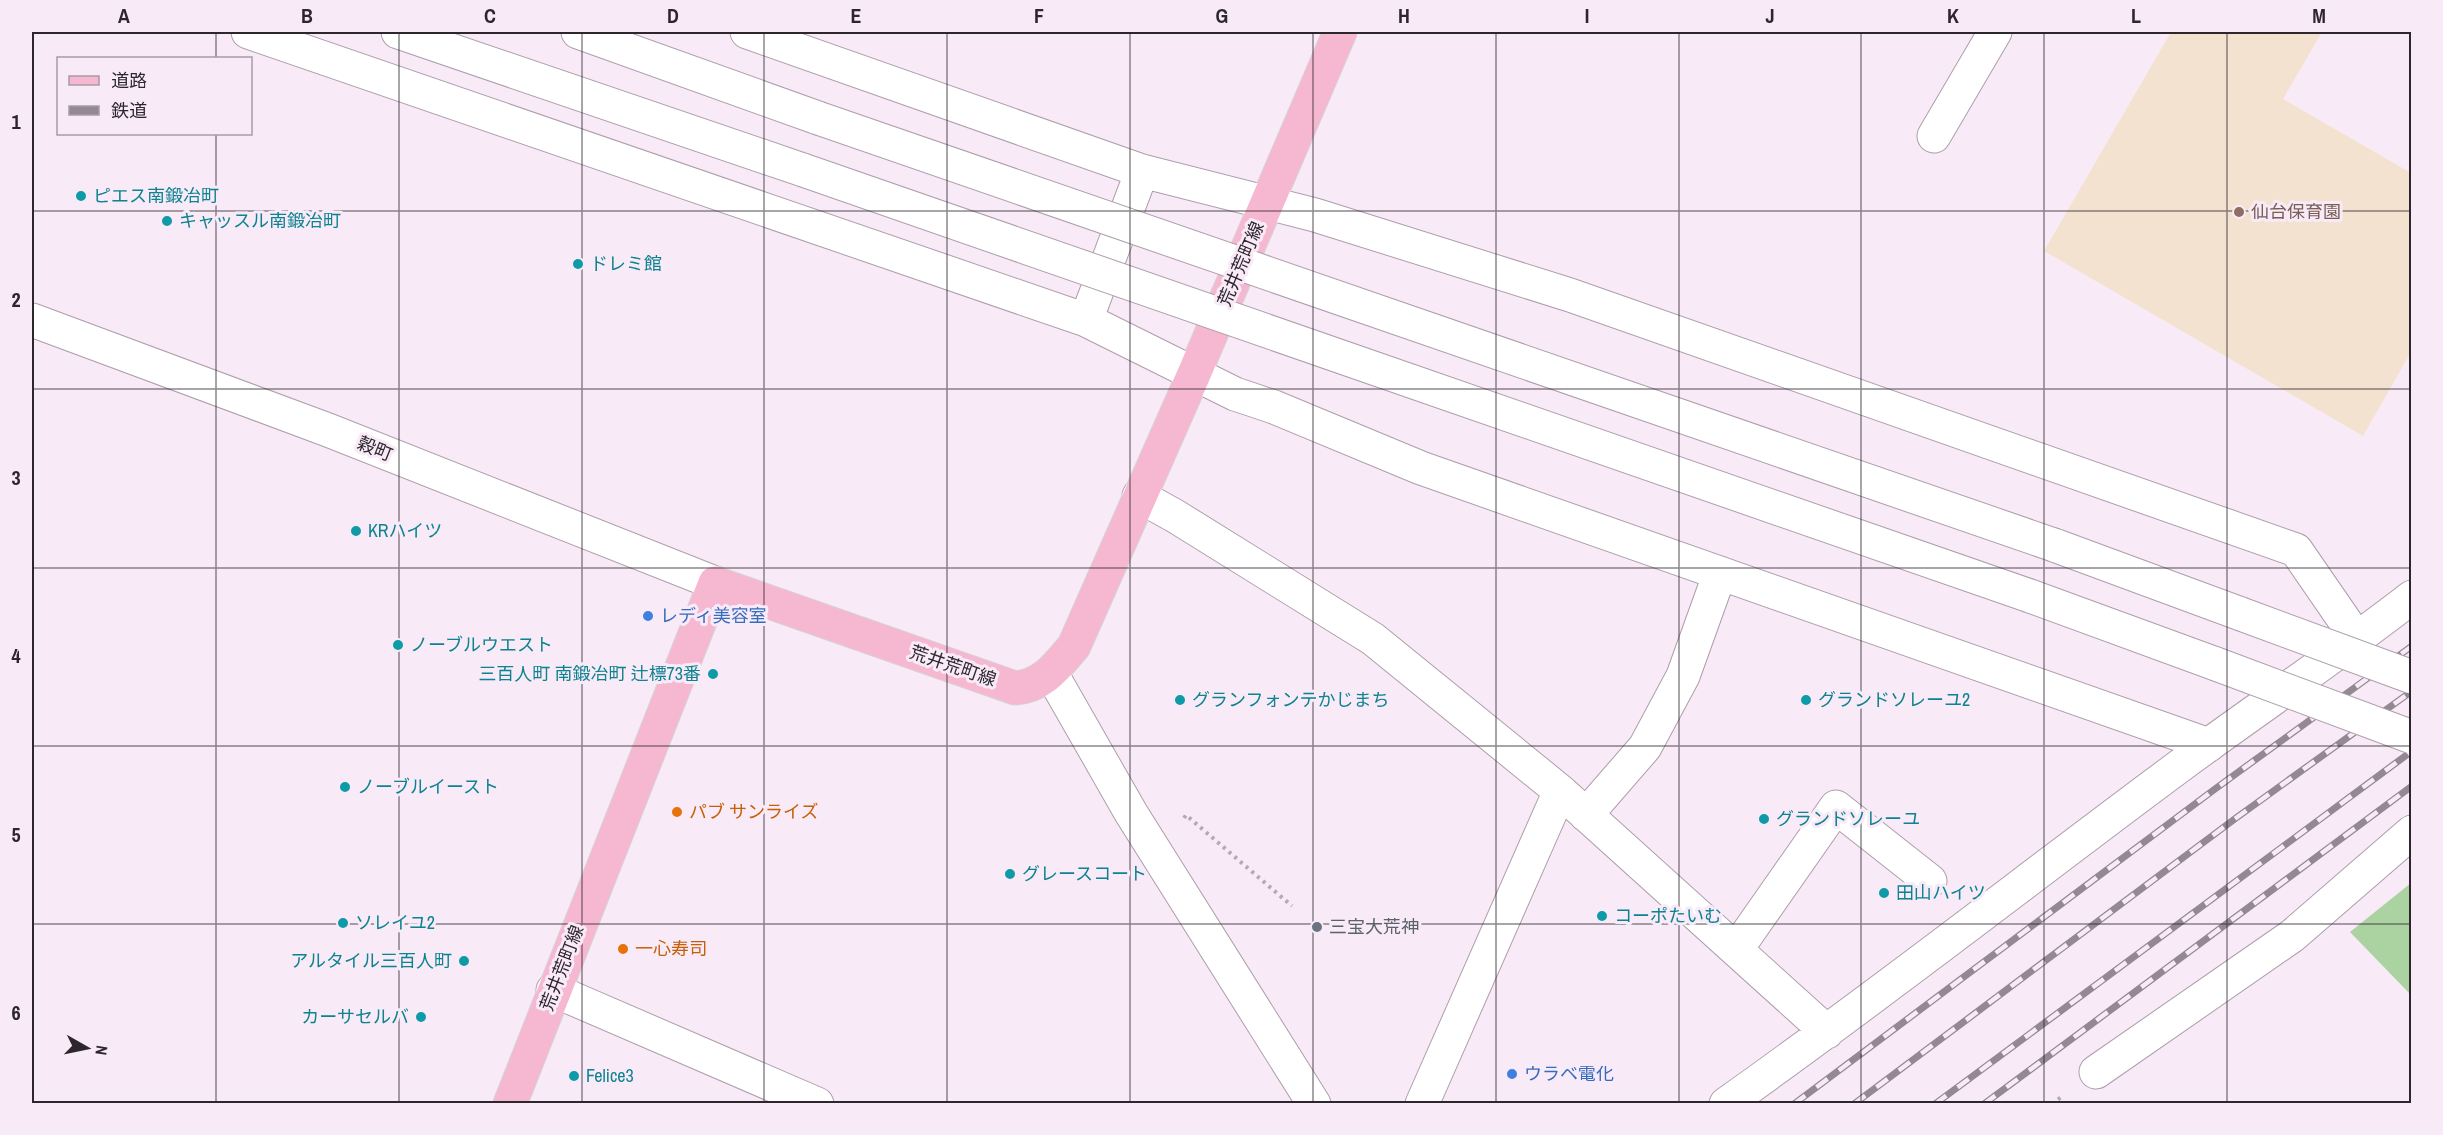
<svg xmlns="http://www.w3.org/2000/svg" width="2443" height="1135" viewBox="0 0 2443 1135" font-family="'Archivo Narrow','Noto Sans JP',sans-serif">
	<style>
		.education { fill: #f4e2d1 }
		.green { fill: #aad3a1 }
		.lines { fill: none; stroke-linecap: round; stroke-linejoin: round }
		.minor-casing { stroke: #ad9eab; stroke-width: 35 }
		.major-casing { stroke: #d5d4d5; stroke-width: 35 }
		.path { stroke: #b5a9b5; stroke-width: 4; stroke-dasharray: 3 4.5; stroke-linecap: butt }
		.minor { stroke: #fff; stroke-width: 33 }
		.major { stroke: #f6b8d1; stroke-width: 33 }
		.rail-casing { stroke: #948993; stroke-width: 7 }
		.rail { stroke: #f9eaf8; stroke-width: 4.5; stroke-dasharray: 14; stroke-linecap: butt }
		.minor-bridge-casing { stroke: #ad9eab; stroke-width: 35; stroke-linecap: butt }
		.minor-bridge { stroke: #fff; stroke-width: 33 }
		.grid { fill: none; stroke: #2d272d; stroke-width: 1.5; stroke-opacity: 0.55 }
		.culture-dot { fill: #0f9aa8; stroke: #f9eaf8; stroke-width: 2 }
		.education-dot { fill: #8d6e63; stroke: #f9eaf8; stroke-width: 2 }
		.shop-dot { fill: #3f7fe0; stroke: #f9eaf8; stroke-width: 2 }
		.food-dot { fill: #e8710a; stroke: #f9eaf8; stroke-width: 2 }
		.worship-dot { fill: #6b7280; stroke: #f9eaf8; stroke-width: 2 }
		.labels { text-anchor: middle; stroke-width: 6; stroke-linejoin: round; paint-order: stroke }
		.culture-label { font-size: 18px; fill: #0d838f; stroke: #f9eaf8; text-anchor: start }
		.education-label { font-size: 18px; fill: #785e54; stroke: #f9eaf8; text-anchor: start }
		.street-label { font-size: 18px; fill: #2d272d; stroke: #f9eaf8 }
		.shop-label { font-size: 18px; fill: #366cbe; stroke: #f9eaf8; text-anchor: start }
		.food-label { font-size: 18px; fill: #c56008; stroke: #f9eaf8; text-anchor: start }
		.worship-label { font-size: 18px; fill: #5b616d; stroke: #f9eaf8; text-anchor: start }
		.neatline { fill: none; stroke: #2d272d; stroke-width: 2 }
		.grid-label { font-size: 20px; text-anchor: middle; font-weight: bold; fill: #2d272d }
	</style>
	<rect width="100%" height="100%" fill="#f9eaf8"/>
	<!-- education -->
	<path class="education" d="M2171 32H2322L2283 99 2411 173V352L2363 436 2044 251Z"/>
	<!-- green -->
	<path class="green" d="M2411 883V995L2350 932Z"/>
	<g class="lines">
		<!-- minor casing -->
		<g class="minor-casing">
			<path id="minor" d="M248 32 1086 320 1235 394 1274 407 1421 468 2209 745
				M398 32 803 170
				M578 32 818 118
				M747 32 1142 171 1315 215 1570 295 2296 550 2358 640
				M1934 136 1995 32
				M32 320 328 430 715 583
				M1086 320 1142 171
				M1139 496 1175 516 1373 639 1560 791 1827 1032
				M2054 545 2241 614
				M2030 596 2216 664
				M1051 673 1131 813 1314 1104
				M1586 815 1645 747 1683 676 1720 573
				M1736 950 1836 807 1930 881
				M553 990 817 1104
				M2096 1072 2292 936 2412 832
				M1422 1104 1560 791
				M1726 1104C1879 996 2026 880 2177 768 2255 710 2335 657 2412 597"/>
		</g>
		<!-- major casing -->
		<g class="major-casing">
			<path id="major" d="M510 1104 715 583 1015 688C1043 686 1057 666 1074 646L1194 374 1340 32"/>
		</g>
		<!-- path -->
		<path class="path" d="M1184 818 1186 815 1292 906
			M2052 1104 2064 1095"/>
		<!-- minor -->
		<use href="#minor" class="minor"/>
		<!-- major -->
		<use href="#major" class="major"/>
		<!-- rail casing -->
		<g class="rail-casing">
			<path id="rail" d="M1794 1104 2215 789 2412 646
				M1854 1104 2236 818 2412 691
				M1935 1104 2412 751
				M1984 1104 2412 786"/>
		</g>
		<!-- rail -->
		<use href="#rail" class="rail"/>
		<!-- minor-bridge casing -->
		<g class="minor-bridge-casing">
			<path id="minor-bridge" d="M818 118 2054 545
				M803 170 2030 596
				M2241 614 2412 677
				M2216 664 2412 737"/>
		</g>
		<!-- minor-bridge -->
		<use href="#minor-bridge" class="minor-bridge"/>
	</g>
	<!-- grid -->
	<path class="grid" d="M216 32V58M399 32V1104M582 32V1104M764 32V1104M947 32V1104M1130 32V1104M1313 32V1104M1496 32V1104M1679 32V1104M1861 32V1104M2044 32V1104M2227 32V1104M216 134V1104M32 211H2412M32 389H2412M32 568H2412M32 746H2412M32 924H2412"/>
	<!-- markers -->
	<g class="culture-dot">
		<circle cx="81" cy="196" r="6"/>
		<circle cx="167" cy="221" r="6"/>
		<circle cx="578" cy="264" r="6"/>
		<circle cx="356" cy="531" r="6"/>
		<circle cx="398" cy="645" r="6"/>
		<circle cx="713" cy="674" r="6"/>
		<circle cx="1180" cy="700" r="6"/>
		<circle cx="1806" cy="700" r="6"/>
		<circle cx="345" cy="787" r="6"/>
		<circle cx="1764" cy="819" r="6"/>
		<circle cx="1010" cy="874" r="6"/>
		<circle cx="1884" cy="893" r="6"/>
		<circle cx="1602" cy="916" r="6"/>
		<circle cx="343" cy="923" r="6"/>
		<circle cx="464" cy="961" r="6"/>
		<circle cx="421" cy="1017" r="6"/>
		<circle cx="574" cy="1076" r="6"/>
	</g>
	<circle class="education-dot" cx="2239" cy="212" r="6"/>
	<g class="shop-dot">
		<circle cx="648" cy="616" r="6"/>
		<circle cx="1512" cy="1074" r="6"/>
	</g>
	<g class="food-dot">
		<circle cx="677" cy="812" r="6"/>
		<circle cx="623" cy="949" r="6"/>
	</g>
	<circle class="worship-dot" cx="1317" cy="927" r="6"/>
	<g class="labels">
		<!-- culture labels -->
		<g class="culture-label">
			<text x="93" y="202">ピエス南鍛冶町</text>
			<text x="179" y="227">キャッスル南鍛冶町</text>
			<text x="590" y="270">ドレミ館</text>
			<text x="368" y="537">KRハイツ</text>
			<text x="410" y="651">ノーブルウエスト</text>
			<text x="701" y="680" text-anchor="end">三百人町 南鍛冶町 辻標73番</text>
			<text x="1192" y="706">グランフォンテかじまち</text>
			<text x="1818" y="706">グランドソレーユ2</text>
			<text x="357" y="793">ノーブルイースト</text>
			<text x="1776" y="825">グランドソレーユ</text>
			<text x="1022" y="880">グレースコート</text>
			<text x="1896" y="899">田山ハイツ</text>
			<text x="1614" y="922">コーポたいむ</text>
			<text x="355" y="929">ソレイユ2</text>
			<text x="452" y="967" text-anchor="end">アルタイル三百人町</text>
			<text x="409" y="1023" text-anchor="end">カーサセルバ</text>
			<text x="586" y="1082">Felice3</text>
		</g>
		<!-- education labels -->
		<g class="education-label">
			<text x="2251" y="218">仙台保育園</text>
		</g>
		<!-- street labels -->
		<g class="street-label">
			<text transform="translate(1241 264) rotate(-67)" y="6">荒井荒町線</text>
			<text transform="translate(375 449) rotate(22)" y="6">穀町</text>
			<text transform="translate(953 666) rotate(19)" y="6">荒井荒町線</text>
			<text transform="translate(562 968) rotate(-69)" y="6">荒井荒町線</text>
		</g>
		<!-- shop labels -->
		<g class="shop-label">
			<text x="660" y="622">レディ美容室</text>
			<text x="1524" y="1080">ウラベ電化</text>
		</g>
		<!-- food labels -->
		<g class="food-label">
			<text x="689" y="818">パブ サンライズ</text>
			<text x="635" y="955">一心寿司</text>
		</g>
		<!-- worship labels -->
		<g class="worship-label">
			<text x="1329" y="933">三宝大荒神</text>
		</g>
	</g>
	<!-- border -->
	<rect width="2443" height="1135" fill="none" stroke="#f9eaf8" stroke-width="66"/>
	<!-- legend -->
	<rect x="57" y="57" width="195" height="78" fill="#f9eaf8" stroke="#a79ca7" stroke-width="1.5"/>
	<rect x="69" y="76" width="30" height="9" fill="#f6b8d1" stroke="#a79ca7" stroke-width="1.5"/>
	<text x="111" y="87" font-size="18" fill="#2d272d">道路</text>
	<rect x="69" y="106" width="30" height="9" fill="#948993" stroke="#a79ca7" stroke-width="1.5"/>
	<text x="111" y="117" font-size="18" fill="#2d272d">鉄道</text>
	<!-- north arrow -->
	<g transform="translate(87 1048) rotate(99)" stroke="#f9eaf8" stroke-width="4.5" paint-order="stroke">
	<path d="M0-4.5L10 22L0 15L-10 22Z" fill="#2d272d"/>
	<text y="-9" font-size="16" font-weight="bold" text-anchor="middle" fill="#2d272d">N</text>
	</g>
	<rect x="33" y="33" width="2377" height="1069" class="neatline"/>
	<g class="grid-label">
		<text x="124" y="23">A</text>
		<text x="307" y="23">B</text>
		<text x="490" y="23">C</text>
		<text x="673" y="23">D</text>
		<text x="856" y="23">E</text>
		<text x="1039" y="23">F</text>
		<text x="1222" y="23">G</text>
		<text x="1404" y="23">H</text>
		<text x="1587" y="23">I</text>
		<text x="1770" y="23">J</text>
		<text x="1953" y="23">K</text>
		<text x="2136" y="23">L</text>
		<text x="2319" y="23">M</text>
		<text x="16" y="129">1</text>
		<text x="16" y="307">2</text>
		<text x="16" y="485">3</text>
		<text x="16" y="663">4</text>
		<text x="16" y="842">5</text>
		<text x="16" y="1020">6</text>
	</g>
</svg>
